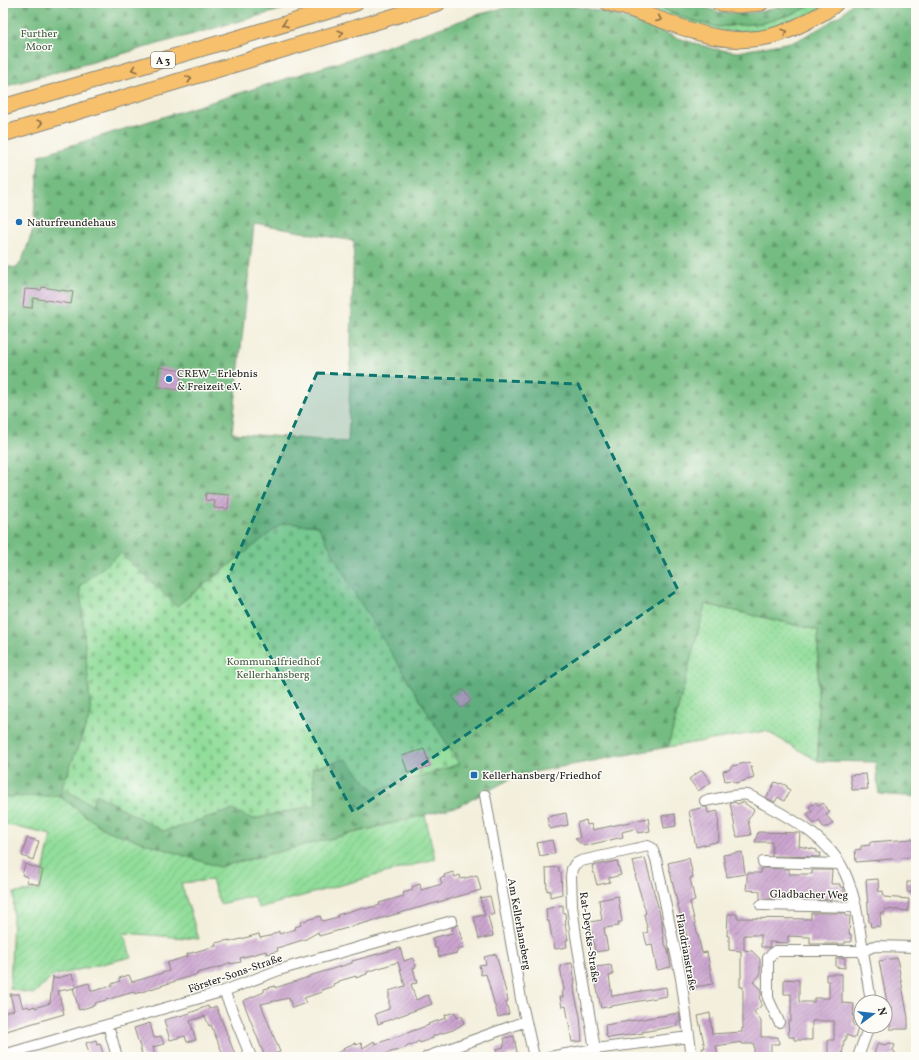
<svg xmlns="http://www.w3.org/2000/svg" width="919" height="1060" viewBox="0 0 919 1060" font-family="Vollkorn,serif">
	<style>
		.grass { fill: url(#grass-dots); stroke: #567c5b }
		.forest { fill: url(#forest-firs); stroke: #486c4f; fill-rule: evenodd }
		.cemetery { fill: url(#cemetery-stones); stroke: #567c5b }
		.garden { fill: url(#garden-furrows); stroke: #567c5b }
		.building { fill: url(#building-hatch) }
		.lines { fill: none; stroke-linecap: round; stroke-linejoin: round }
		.minor-casing { stroke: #88867c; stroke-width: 12 }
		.highway-casing { stroke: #88867c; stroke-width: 17 }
		.minor { stroke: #fff; stroke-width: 10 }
		.highway { stroke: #f7c06c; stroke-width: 15 }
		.oneway { stroke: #8a6e44 }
		.marked { fill: #0f766e; fill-opacity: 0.2; stroke: #0f766e; stroke-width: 3; stroke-dasharray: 8 5; stroke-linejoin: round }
		.poi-dot { fill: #1f6fb2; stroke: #fdfcf7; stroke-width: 1.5 }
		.labels { text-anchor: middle; stroke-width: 3; stroke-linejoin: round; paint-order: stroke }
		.shield { fill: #fdfcf7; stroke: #605f5e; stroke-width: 1 }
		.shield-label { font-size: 10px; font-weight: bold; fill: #1c1c1c }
		.park-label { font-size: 11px; fill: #456048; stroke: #fdfcf7 }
		.poi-label { font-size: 11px; fill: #1c1c1c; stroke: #fdfcf7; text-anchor: start }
		.street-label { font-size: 11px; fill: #1c1c1c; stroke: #fdfcf7 }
	</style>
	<defs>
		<pattern id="grass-dots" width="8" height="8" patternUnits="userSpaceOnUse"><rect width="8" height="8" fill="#91dd9a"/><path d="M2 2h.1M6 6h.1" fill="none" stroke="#7cbd84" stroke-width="1.8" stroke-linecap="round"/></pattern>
		<pattern id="forest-firs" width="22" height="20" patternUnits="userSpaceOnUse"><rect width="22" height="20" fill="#74bc82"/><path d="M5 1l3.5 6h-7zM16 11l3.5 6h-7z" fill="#5e986a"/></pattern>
		<pattern id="cemetery-stones" width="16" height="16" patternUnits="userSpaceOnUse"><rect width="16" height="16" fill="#91dd9a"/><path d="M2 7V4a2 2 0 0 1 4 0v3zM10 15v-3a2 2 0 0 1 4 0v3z" fill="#7cbd84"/></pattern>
		<pattern id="garden-furrows" width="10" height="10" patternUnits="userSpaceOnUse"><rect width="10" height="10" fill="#91dd9a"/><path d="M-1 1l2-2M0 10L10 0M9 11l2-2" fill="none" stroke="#7cbd84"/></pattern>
		<pattern id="building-hatch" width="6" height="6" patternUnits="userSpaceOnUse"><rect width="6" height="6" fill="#cba4cf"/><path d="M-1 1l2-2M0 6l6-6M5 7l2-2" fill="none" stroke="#a485a7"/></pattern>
	</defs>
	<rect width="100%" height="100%" fill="#fdfcf7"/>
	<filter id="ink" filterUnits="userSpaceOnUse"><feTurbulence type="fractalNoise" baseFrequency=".025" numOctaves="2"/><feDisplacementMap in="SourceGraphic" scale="8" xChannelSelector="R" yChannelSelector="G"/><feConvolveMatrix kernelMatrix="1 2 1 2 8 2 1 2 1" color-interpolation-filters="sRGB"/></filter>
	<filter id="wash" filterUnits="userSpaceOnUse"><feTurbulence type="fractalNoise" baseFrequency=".012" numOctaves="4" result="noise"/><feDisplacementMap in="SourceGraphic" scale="16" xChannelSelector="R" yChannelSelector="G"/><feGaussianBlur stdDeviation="0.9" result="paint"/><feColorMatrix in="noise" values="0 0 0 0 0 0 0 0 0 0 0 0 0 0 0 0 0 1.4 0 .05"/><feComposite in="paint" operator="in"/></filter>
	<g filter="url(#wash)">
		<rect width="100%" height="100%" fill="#f3efdc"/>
		<!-- grass -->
		<path class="grass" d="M632 3H648L690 20 717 27 763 23 814 5 818 3H827L804 19 761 32 710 31Z
			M705 604 818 630V761L766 731 668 747Z"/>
		<!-- forest -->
		<path class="forest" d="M3 3H299L287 8 3 87Z
			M648 3H691L719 12 742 14 764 11 780 6 781 9 797 3H818L793 14 763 23 717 27 690 20Z
			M852 3H916V797L879 794 875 762 818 761V630L705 604 668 747 518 775 459 806 219 867 105 830 59 796 3 797V266L17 268 23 258 33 230 35 202 38 183 37 176 40 155 353 58 480 14 510 7 540 5 580 7 604 12 642 23 677 38 714 49 737 52 796 41 822 27 842 14ZM254 224 354 241 348 442 232 433ZM283 523 318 526 349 584 459 764 374 791 346 759 312 768 316 805 253 819 233 809 208 817 186 825 163 831 96 794 92 805 62 788 91 713 80 586 121 554 177 606Z"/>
		<!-- cemetery -->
		<path class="cemetery" d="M283 523 318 526 349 584 459 764 374 791 346 759 312 768 316 805 253 819 233 810 208 817 186 825 163 831 96 794 92 805 62 788 91 713 80 586 121 553 177 606Z"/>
		<!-- garden -->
		<path class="garden" d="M59 796 105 830 219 867 425 815 435 859 259 908 253 896 220 904 212 880 181 883 199 939 124 933 131 957 53 976 33 994 10 989 14 893 39 890 51 835 3 824V797Z"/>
		<g id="blocks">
			<!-- building -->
			<path class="building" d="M42 287 73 292 71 304 33 298 32 308 23 307 25 289 41 290Z
				M159 367 182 371 179 390 157 387Z
				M206 493 229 495 228 509 214 508 215 501 205 500Z
				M463 689 471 701 461 708 452 696Z
				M424 749 430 766 408 773 402 756Z
				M750 762 754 778 736 783 731 780 725 781 723 771 729 770 732 766Z
				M702 770 711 782 698 791 689 779Z
				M866 774 868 789 852 790 850 775Z
				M775 782 780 784 781 783 787 786V788L790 790 784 801 778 797 775 802 766 798Z
				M735 802 737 804 743 802 754 810 748 820 751 835 737 837 730 803Z
				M816 802 819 806 823 803 830 812 826 815 833 823 828 827H823L819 820 814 824 807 814 812 811 809 807Z
				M704 807H707L708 813 718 811 719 841 696 847 689 811Z
				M566 813 568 825 550 829 547 817Z
				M675 814 676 826 664 828 662 816Z
				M648 818 650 831 638 833 637 828 622 832 623 837 584 846 575 839 580 838 577 823 586 820 587 825 591 824 593 830Z
				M758 832 800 833 799 846 817 850V853H821L820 857 772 856V842H755Z
				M27 838 39 841 33 860 22 856Z
				M913 839 915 857 856 862 855 850 861 849V846L870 845V842Z
				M552 840 555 853 540 856 537 843Z
				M742 852 745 874 727 877 723 855Z
				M645 858 663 926H662L664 942 668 950 671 967 657 970 652 944 647 945 644 933 648 932 644 914 646 913 635 875 636 874 633 861Z
				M689 858 693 877 690 878 695 901 690 902 702 953 707 952 713 984 694 987 685 938 687 937 684 923H682L668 863Z
				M617 861 621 875 609 878 610 882 597 885 592 866Z
				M25 864 43 870 39 885 27 882 28 877 22 875Z
				M559 867V872H561L562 894 550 897V890L547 891 546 868Z
				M761 868 789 869V874H812V870H832L831 884H840V887H844V896L831 895V900L788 898V899H760V891L746 890 747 881V873H761Z
				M453 872 455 877 460 875 461 879 477 875 481 890 319 936 318 932 306 939 277 948 278 951 267 954 266 951 240 958 241 962 230 964V962L224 966 197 973 198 974 135 994 134 992 95 1003V1005L79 1010 73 988H75L58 991 64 1014 3 1032V1013L14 1010 10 994H19L23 1008 28 1006 29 1008 35 1006V1008L50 1003 53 976 54 979 72 974 76 987 89 983 91 991H93L112 986V984L120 981 119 978 129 975 132 982 146 978 169 971 167 963 188 956 187 954 216 946 215 943 230 940V942L259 934 260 938 270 936 279 931V934L296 929 295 927 301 925 300 922 320 916 322 921 338 917 337 915 347 912 363 907 364 909 380 905 379 903 404 896 403 893 413 890 412 887 420 884 421 890 442 884 440 878 445 877 444 875Z
				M878 879 879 892 883 891 884 897 909 899 908 911 884 909 885 913H880L881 926 871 927 870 922H869L866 880Z
				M907 882H916V892H907Z
				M490 896 494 914 488 916 493 936 479 939 474 917 485 915 480 898Z
				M618 896 622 922H618L619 926 604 928 608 950 595 952 590 922 602 920 599 900Z
				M563 905V913H565L566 924H565L568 940H566L567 947 555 949 553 938H552L549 921H547L546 909Z
				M811 913H846L845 916H850L849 934H851V942H845V944H810V937L788 936V943L769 942 770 947H761V935H744V950L752 951 760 959V975L753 982 761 990V995L759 998 761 1001V1006L754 1012 761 1021V1037H778L779 1044H771V1057H754V1044H742V1042L716 1046 718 1057H704L702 1048H705L698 1016 710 1013 712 1034 742 1032V1028L743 1029V987H740V978H741V951L729 950V936H727L728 914H737V918L811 919Z
				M458 924 464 948 457 950V953L439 957 437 948H435L432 938 453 933 452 928Z
				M400 948 404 961 413 958 416 967 413 968 417 983 411 984 416 1000 428 995 432 1004 378 1024 375 1014 389 1009V991L405 986 398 962 367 972V974L356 978V976L339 981V982L333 984 334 986 321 990 322 992 304 998 306 1003 292 1008 289 998 261 1004 280 1052 265 1057 243 1001 264 992V989L275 986V988L309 977V976L352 963V961Z
				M496 954 507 996 508 1001 506 1002 509 1014 498 1017 486 974 481 975 479 965 486 964 484 957Z
				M836 958H845V968L836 967Z
				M897 958 908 1018V1029H890L891 1007H888L879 961Z
				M572 963 575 983 574 984 575 995 580 1016 582 1041 572 1042 566 1006 562 1007 560 997H563L562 991H564L560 965Z
				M611 965 613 975 609 976 612 996 666 987 667 996 601 1008 594 974H597L596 967Z
				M826 974H842V1003L854 1004 853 1025 858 1028 855 1038 846 1035V1040H844L842 1057H828V1040H834V1021H812V1040H794V1037H789L788 1021H791V994H784V979L799 980V1002H814V998H829V981H826Z
				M208 1006 209 1009 216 1006 236 1057H224L211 1025 209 1026 205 1016 190 1021 196 1040 187 1042 185 1036 170 1040 164 1020 187 1014Z
				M455 1012 457 1018 462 1016 464 1023 453 1030 433 1036V1038L420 1043 419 1041 411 1046 410 1045 405 1048 388 1053 381 1057H326L344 1050 343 1048 355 1043 356 1045 361 1043 363 1048 374 1041 375 1044 393 1038 429 1025 428 1024 446 1018 445 1015Z
				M679 1013 681 1022H677V1026L642 1032 643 1033 608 1038 606 1035 605 1025Z
				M150 1023 154 1038 161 1036 164 1044 153 1047 155 1057H143L134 1028Z
				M514 1036 517 1053 506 1055 507 1057H498L496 1049 504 1047V1043H505L504 1038Z
				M96 1040 97 1045 100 1044 104 1056 90 1057 86 1043Z
				M878 1043 885 1045 890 1043 895 1045 893 1050 896 1054 891 1055V1057H878L879 1055 874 1053Z"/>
		</g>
	</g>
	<g filter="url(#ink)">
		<use href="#blocks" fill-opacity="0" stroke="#88867c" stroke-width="1"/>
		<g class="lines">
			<!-- minor casing -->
			<g class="minor-casing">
				<path id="minor" d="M485 795 521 999 534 1057
					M705 801C713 800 740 793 747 795 753 796 760 802 766 805 796 821 831 841 845 873 856 897 859 925 863 951H775L768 958V998L779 1022
					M763 862 840 864
					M761 905 856 907
					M224 991 251 1057
					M871 1002 863 951 874 946 916 947
					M108 1025 117 1057
					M595 1049 576 936 572 906 571 876 572 869 575 864 581 861 648 846 652 848 656 859 681 978 692 1057
					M3 1055 224 991 279 970 303 963 452 921
					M427 1057 526 1021
					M549 1057 595 1049 689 1037
					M858 1057 869 1026"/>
			</g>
			<!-- highway casing -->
			<g class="highway-casing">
				<path id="highway" d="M608 3C677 19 730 63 802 24 814 18 827 12 836 3
					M719 3 738 5 761 3
					M3 107 356 3
					M3 134 438 3"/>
			</g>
			<!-- minor -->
			<use href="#minor" class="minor"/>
			<!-- highway -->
			<use href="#highway" class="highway"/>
		</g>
		<!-- one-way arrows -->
		<defs><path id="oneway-chevron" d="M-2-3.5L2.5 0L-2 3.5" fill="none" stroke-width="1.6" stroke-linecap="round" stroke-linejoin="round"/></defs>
		<g class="oneway">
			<use href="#oneway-chevron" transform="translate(659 19) rotate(21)"/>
			<use href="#oneway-chevron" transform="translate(285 24) rotate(164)"/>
			<use href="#oneway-chevron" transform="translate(785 32) rotate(-17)"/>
			<use href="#oneway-chevron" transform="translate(341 33) rotate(-17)"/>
			<use href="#oneway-chevron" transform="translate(134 69) rotate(164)"/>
			<use href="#oneway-chevron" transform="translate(189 79) rotate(-17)"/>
			<use href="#oneway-chevron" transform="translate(40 123) rotate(-16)"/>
		</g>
	</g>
	<!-- marked area -->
	<path class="marked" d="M317 373 578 384 678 590 353 812 228 577Z"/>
	<!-- markers -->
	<g class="poi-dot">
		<circle cx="19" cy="222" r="4"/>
		<circle cx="169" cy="379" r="4"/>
		<rect x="470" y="771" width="8" height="8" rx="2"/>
	</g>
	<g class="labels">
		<!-- shield labels -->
		<rect class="shield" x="151" y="52" width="24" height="16" rx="3"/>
		<g class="shield-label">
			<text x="163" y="64">A 3</text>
		</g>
		<!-- park labels -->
		<g class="park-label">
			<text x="39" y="37">Further<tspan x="39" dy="13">Moor</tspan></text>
			<text x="273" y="665">Kommunalfriedhof<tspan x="273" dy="13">Kellerhansberg</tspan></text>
		</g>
		<!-- poi labels -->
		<g class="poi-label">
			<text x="27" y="226">Naturfreundehaus</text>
			<text x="177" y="377">CREW - Erlebnis<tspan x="177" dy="13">&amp; Freizeit e.V.</tspan></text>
			<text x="482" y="779">Kellerhansberg/Friedhof</text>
		</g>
		<!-- street labels -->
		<g class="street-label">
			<text transform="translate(809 894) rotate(1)" y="4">Gladbacher Weg</text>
			<text transform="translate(520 924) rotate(80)" y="4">Am Kellerhansberg</text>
			<text transform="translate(590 937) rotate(82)" y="4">Rat-Deycks-Straße</text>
			<text transform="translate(687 952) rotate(80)" y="4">Flandrianstraße</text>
			<text transform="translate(235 973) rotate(-19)" y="4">Förster-Sons-Straße</text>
		</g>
	</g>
	<!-- margin -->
	<rect width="919" height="1060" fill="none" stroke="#fdfcf7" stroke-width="16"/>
	<!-- north arrow -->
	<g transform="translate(873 1014) rotate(75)"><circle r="19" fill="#fdfcf7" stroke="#a3a29f"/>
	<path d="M0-3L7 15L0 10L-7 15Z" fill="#1f6fb2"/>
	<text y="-6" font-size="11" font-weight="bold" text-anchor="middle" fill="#1c1c1c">N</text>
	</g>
</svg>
